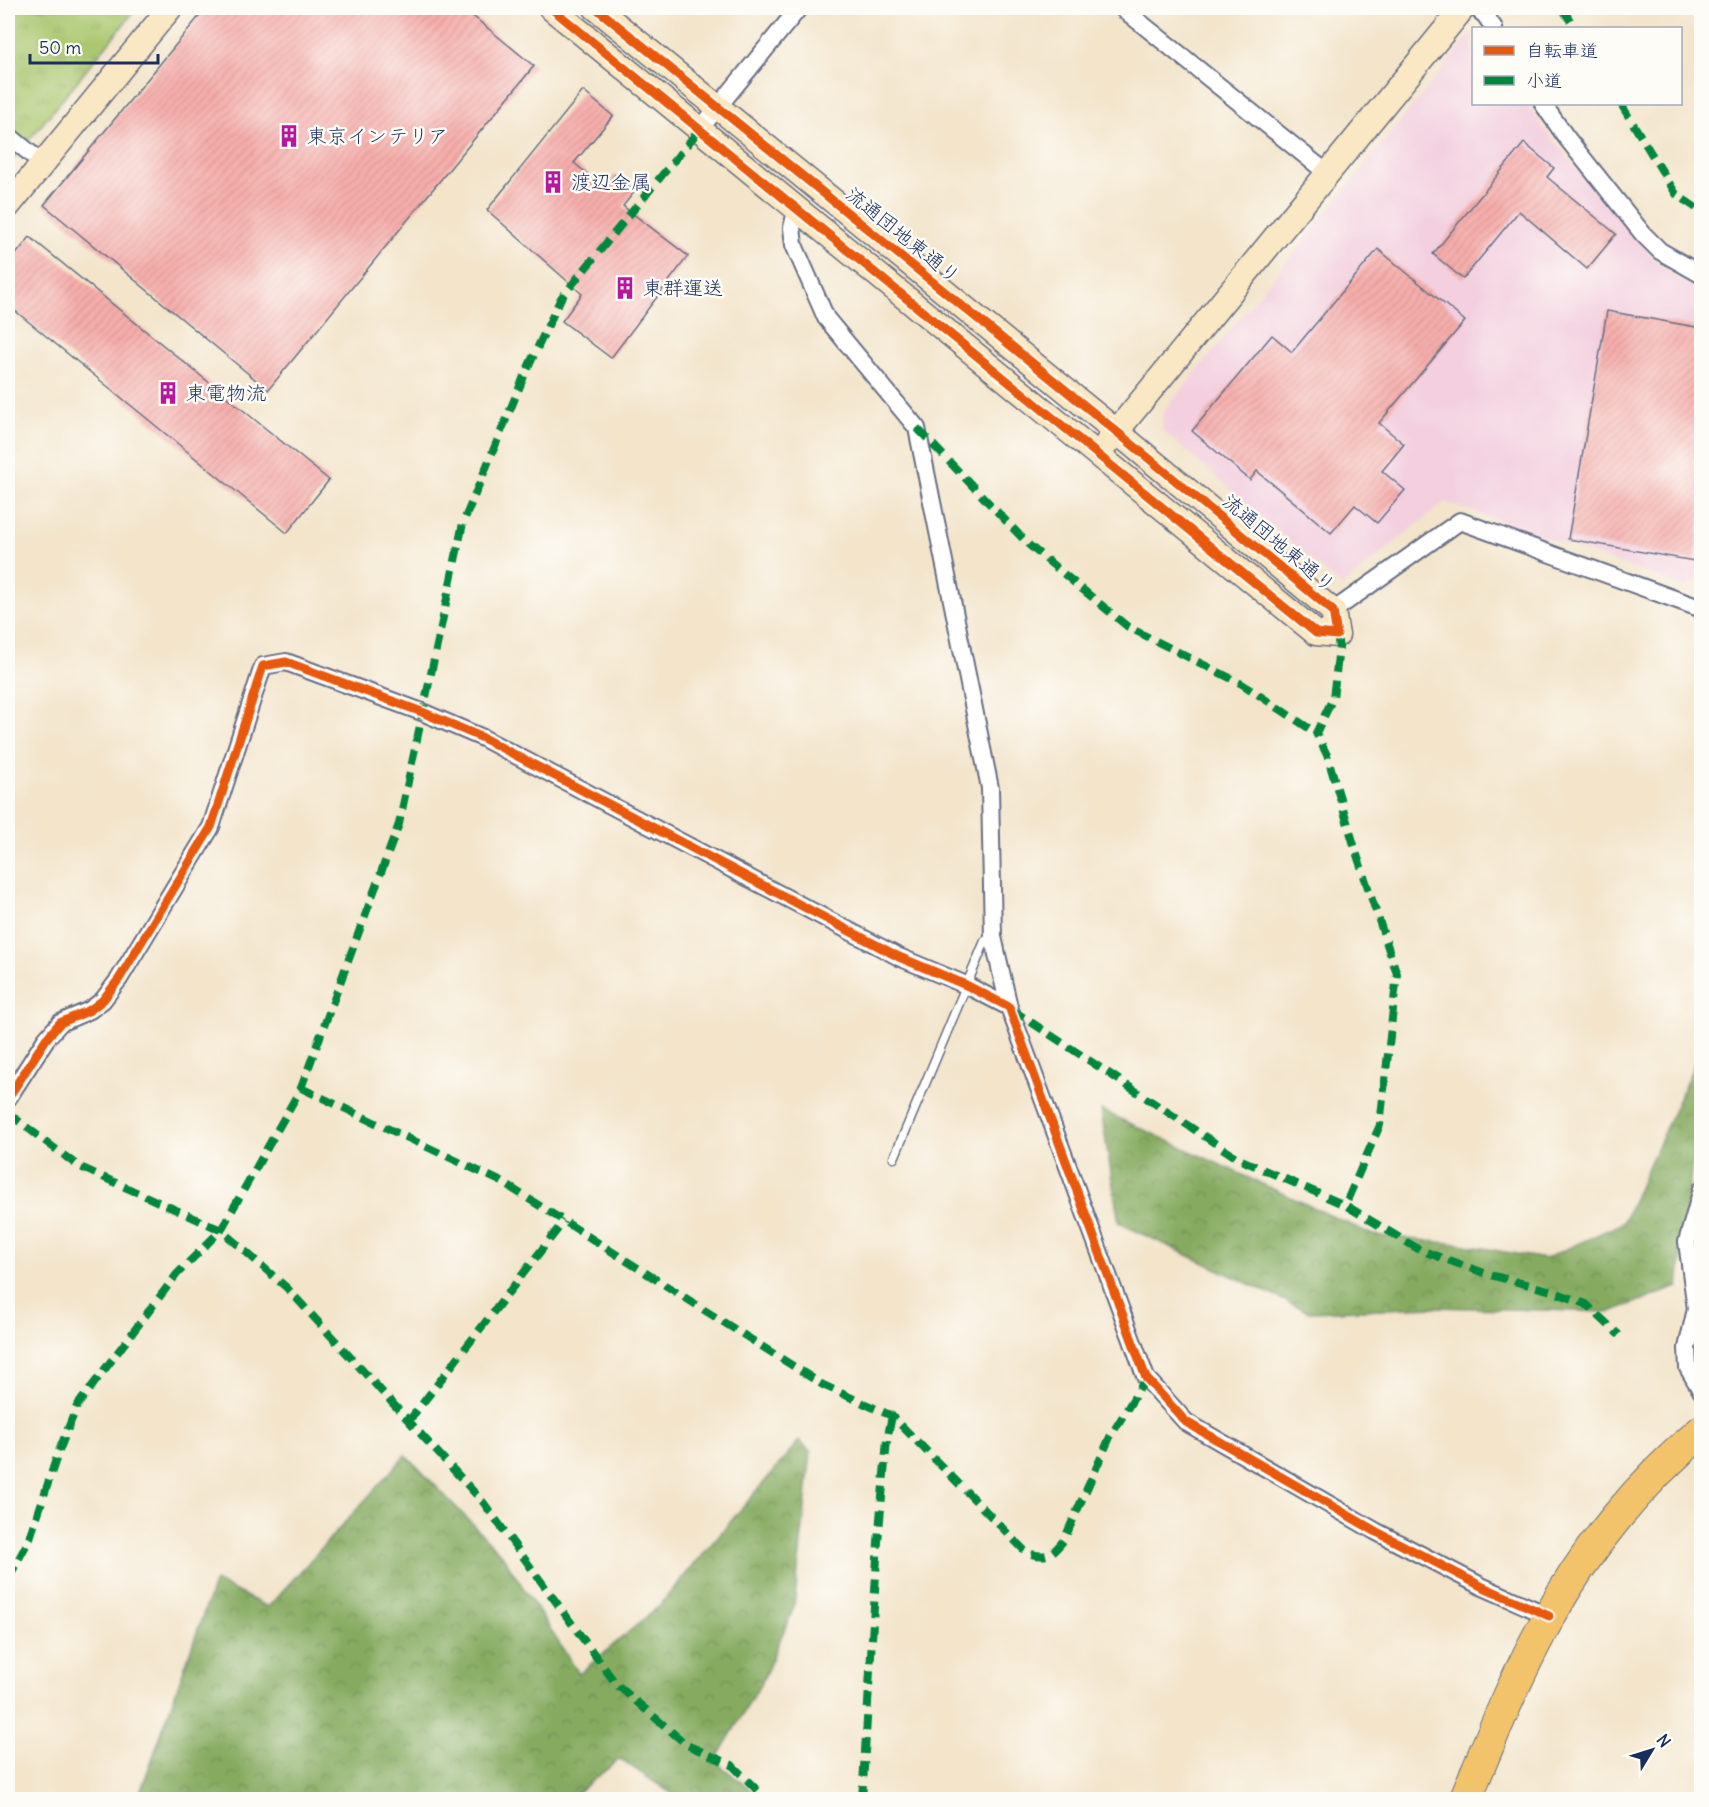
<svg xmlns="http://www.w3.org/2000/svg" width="1709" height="1807" viewBox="0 0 1709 1807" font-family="Delius,'Klee One',sans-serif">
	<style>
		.built { fill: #f3cfdf }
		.forest { fill: url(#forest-crowns); stroke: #506d5f; stroke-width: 1.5 }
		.park { fill: url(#park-tufts); stroke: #627a66; stroke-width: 1.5 }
		.building { fill: url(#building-hatch) }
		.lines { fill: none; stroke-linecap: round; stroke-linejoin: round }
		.lane-casing { stroke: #676e84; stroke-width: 11 }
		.street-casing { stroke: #676e84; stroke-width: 20 }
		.secondary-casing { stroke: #676e84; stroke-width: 27 }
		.highway-casing { stroke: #676e84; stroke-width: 34 }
		.lane { stroke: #fff; stroke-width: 8 }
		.street { stroke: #fff; stroke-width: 16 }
		.secondary { stroke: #fae7c3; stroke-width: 24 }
		.highway { stroke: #f2c36a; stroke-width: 32 }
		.quiet { stroke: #00873e; stroke-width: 8; stroke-dasharray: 15 8; stroke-linecap: butt }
		.cycleway-casing { stroke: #fdfcf7; stroke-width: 13 }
		.cycleway { stroke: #e8590c; stroke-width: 9 }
		.labels { text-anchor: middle; stroke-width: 5; stroke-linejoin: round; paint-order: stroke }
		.poi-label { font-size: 20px; fill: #1b2f5e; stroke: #fdfcf7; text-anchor: start }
		.street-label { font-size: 20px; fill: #1b2f5e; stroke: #fdfcf7 }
	</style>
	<defs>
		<pattern id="forest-crowns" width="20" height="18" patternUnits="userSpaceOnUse" patternTransform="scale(1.5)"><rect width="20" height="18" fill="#86ab60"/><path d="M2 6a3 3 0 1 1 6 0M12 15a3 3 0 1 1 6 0" fill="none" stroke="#6d8c52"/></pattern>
		<pattern id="park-tufts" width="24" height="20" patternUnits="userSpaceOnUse" patternTransform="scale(1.5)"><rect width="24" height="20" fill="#a9c66d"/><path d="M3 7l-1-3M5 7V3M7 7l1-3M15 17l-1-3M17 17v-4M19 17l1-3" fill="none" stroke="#91aa61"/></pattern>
		<pattern id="building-hatch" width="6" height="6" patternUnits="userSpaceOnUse" patternTransform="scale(1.5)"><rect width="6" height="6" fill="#f7aeab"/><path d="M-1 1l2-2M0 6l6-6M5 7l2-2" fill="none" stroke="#d39696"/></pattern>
	</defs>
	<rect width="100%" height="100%" fill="#fdfcf7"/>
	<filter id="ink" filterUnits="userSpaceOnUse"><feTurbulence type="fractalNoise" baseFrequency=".0167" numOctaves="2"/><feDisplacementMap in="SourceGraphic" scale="12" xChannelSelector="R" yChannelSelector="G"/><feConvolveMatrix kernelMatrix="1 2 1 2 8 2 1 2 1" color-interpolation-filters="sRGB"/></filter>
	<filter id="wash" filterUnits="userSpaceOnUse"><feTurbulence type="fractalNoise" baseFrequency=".008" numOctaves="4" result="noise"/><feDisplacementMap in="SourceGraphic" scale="24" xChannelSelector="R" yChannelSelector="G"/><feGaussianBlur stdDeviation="1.35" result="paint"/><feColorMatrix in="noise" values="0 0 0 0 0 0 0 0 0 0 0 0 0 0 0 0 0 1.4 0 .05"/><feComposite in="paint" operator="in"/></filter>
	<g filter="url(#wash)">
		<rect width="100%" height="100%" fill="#f3e4ca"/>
		<!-- built -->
		<path class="built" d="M1473 32 1474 104H1528L1541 125 1658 263 1701 290V578L1685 587 1445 502 1341 586 1162 430V414Z"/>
		<!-- forest -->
		<path class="forest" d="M1701 1049V1144L1692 1163 1678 1287 1610 1312 1435 1307 1309 1312 1119 1223 1101 1110 1373 1235 1466 1245 1545 1259 1623 1223Z
			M799 1441 811 1452 794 1607 763 1680 715 1761 762 1799H680L620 1759 569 1799H138L215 1581 268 1607 406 1455 502 1555 579 1674 658 1607Z"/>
		<!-- park -->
		<path class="park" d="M8 8H137L8 166Z"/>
		<g id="blocks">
			<!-- building -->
			<path class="building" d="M206 8H463L534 66 268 390 44 205Z
				M583 91 613 116 574 163 605 188 615 175 634 192 623 206 688 256 611 358 562 321 582 294 487 210Z
				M1524 143 1554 168 1547 177 1616 234 1587 269 1519 211 1463 279 1433 254Z
				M30 237 329 480 287 533 8 305V264Z
				M1378 249 1465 321 1379 423 1404 444 1382 471 1405 490 1377 523 1355 505 1331 533 1257 471 1250 480 1192 431 1272 335 1292 352Z
				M1607 311 1701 328V517L1694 561 1568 539Z"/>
		</g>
	</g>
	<g filter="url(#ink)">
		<use href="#blocks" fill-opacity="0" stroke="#676e84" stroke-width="1.5"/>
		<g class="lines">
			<!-- lane casing -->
			<g class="lane-casing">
				<path id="lane" d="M894 1158 985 941 993 937"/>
			</g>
			<!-- street casing -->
			<g class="street-casing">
				<path id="street" d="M1122 8 1327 173
					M1476 8 1485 15 1494 28
					M1543 104 1566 137 1643 234 1660 251 1702 275
					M700 129 799 8
					M8 135 42 163
					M797 208 792 228 794 245 826 318 917 428 990 788 993 937 1009 1007
					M1333 611 1460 521 1702 609
					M8 1098 46 1039 60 1023 90 1010 103 1000 119 979 211 827 263 666 286 662 422 712 483 738 899 957 966 985 1009 1007 1146 1378 1186 1422 1375 1531 1481 1586 1549 1616
					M1702 1189 1687 1242 1696 1309 1687 1348 1688 1368 1702 1392"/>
			</g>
			<!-- secondary casing -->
			<g class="secondary-casing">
				<path id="secondary" d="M551 8 1316 633 1337 635 1333 611 1117 432 596 8
					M8 206 170 8
					M1107 443 1463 8"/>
			</g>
			<!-- highway casing -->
			<g class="highway-casing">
				<path id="highway" d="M1465 1800C1491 1738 1516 1675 1549 1617 1587 1547 1641 1482 1702 1431"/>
			</g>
			<!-- lane -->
			<use href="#lane" class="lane"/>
			<!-- street -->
			<use href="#street" class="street"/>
			<!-- secondary -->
			<use href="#secondary" class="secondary"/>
			<!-- highway -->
			<use href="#highway" class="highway"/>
			<!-- quiet -->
			<path class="quiet" d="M1562 8 1575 28
				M1621 104 1676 194 1702 212
				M917 428 1030 546 1128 627 1242 684 1316 733
				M1337 635 1339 648 1333 698 1316 733 1327 755 1357 855 1397 974 1380 1125 1345 1205
				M1011 1009 1239 1159 1345 1205 1420 1250 1490 1275 1552 1291 1586 1304 1619 1335
				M301 1088 502 1182 823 1385 892 1416 1027 1553C1047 1558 1050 1557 1064 1540L1110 1437 1146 1378
				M8 1113 78 1166 221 1230 287 1288 483 1502 616 1684 687 1745 732 1765 767 1800
				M408 1422 564 1221
				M8 1579 30 1538 57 1456 77 1406 177 1274 221 1230 301 1088 399 824 463 523 525 374 561 298 700 129
				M862 1800 878 1542 887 1440 892 1416"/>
			<!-- cycleway casing -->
			<g class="cycleway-casing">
				<path id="cycleway" d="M551 8 1316 633 1337 635 1333 611 1117 432 596 8
					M8 1098 46 1039 60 1023 90 1010 103 1000 119 979 211 827 263 666 286 662 422 712 483 738 899 957 966 985 1009 1007 1146 1378 1186 1422 1375 1531 1481 1586 1549 1616"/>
			</g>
			<!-- cycleway -->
			<use href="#cycleway" class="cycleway"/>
		</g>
	</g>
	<!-- icons -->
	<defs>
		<g id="building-bare" transform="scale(1.8)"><path d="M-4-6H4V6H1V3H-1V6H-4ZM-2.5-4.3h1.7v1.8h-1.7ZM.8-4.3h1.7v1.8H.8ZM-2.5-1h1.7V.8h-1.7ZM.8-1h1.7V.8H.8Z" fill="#b5179e" stroke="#fdfcf7" stroke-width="2.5" paint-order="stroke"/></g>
	</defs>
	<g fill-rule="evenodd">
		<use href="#building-bare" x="289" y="136"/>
		<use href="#building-bare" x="553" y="182"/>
		<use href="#building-bare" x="625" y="288"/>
		<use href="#building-bare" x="168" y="393"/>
	</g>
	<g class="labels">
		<!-- poi labels -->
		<g class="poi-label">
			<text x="307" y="143">東京インテリア</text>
			<text x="571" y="189">渡辺金属</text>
			<text x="643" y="295">東群運送</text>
			<text x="186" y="400">東電物流</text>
		</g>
		<!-- street labels -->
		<g class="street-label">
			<text transform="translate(903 235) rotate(39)" y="7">流通団地東通り</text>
			<text transform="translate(1279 543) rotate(40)" y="7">流通団地東通り</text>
		</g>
	</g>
	<!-- margin -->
	<rect width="1709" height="1807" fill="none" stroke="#fdfcf7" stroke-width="30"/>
	<!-- legend -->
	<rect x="1472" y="27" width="210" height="78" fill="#fdfcf7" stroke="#a3aaba" stroke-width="1.5"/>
	<rect x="1484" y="46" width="30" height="9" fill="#e8590c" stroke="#a3aaba" stroke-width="1.5"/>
	<text x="1526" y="57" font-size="18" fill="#1b2f5e">自転車道</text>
	<rect x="1484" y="76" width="30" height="9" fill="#00873e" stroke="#a3aaba" stroke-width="1.5"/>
	<text x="1526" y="87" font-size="18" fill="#1b2f5e">小道</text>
	<!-- north arrow -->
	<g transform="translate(1652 1750) rotate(52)" stroke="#fdfcf7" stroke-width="4.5" paint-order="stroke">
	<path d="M0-4.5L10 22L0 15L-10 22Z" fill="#1b2f5e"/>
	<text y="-9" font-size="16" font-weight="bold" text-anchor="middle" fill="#1b2f5e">N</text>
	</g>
	<!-- scale -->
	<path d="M30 54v9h128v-9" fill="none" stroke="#1b2f5e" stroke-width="3"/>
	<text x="39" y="54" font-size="18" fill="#1b2f5e" stroke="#fdfcf7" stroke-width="4.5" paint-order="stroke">50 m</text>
</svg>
